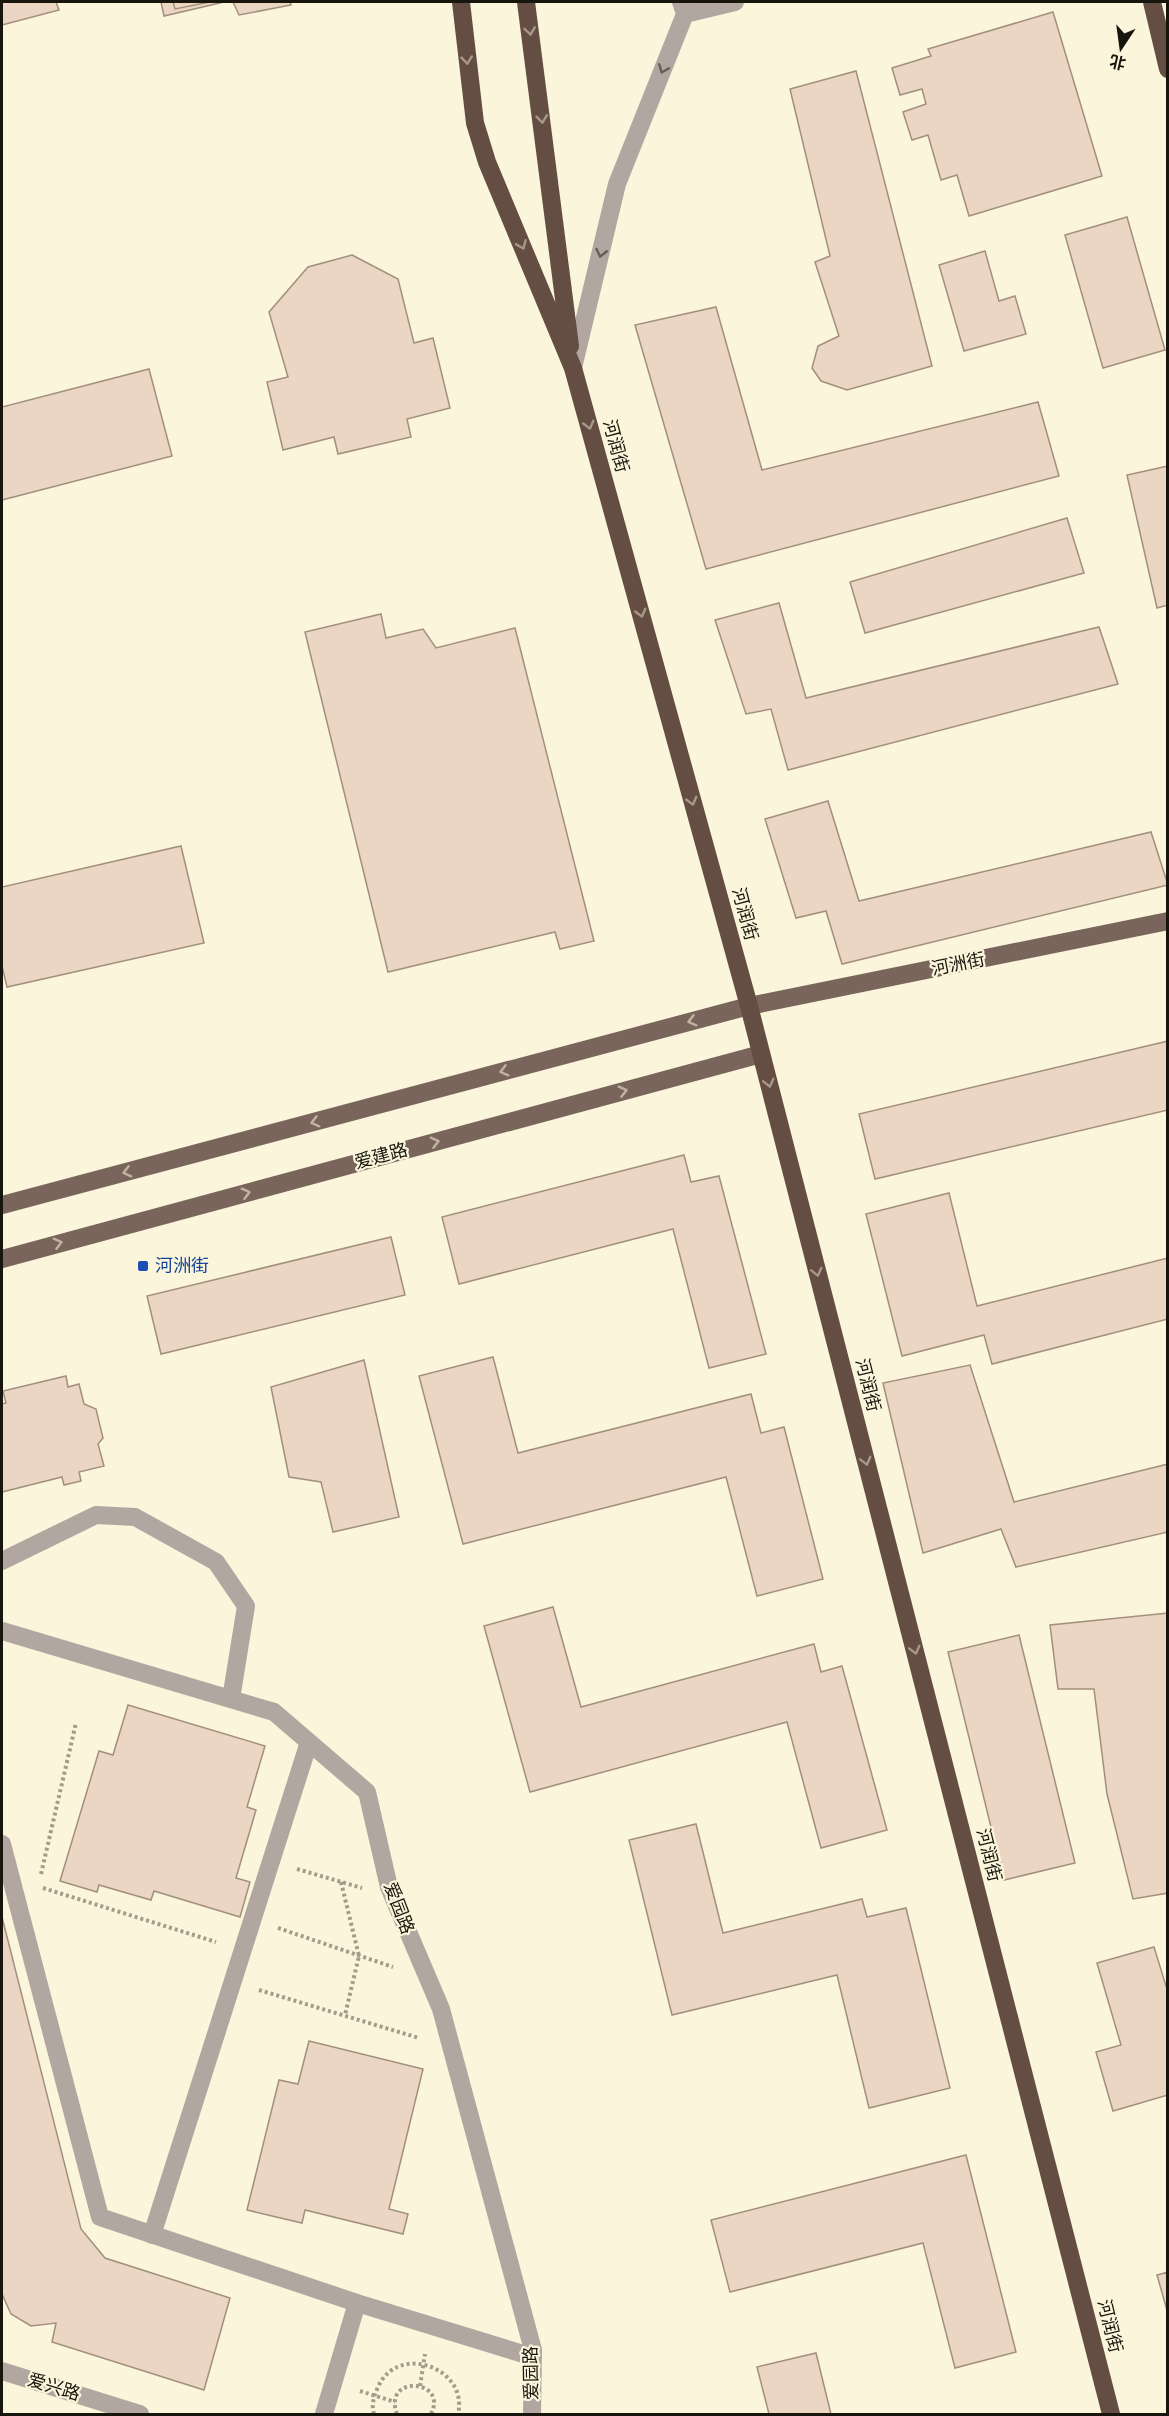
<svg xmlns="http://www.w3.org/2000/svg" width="1169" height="2416" viewBox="0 0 1169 2416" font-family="'Crimson Pro','Noto Sans SC',serif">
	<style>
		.building { fill: #ebd6c3; stroke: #a38f7e; stroke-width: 1.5 }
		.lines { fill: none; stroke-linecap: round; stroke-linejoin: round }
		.path { stroke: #a19d8a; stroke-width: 4; stroke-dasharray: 3 3; stroke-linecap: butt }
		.minor { stroke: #b1a6a0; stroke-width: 18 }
		.major { stroke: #79655b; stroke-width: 18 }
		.highway { stroke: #644e43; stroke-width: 18 }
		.oneway { stroke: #a89987 }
		.oneway2 { stroke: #645e56 }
		.oneway3 { stroke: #c0b4a1 }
		.transit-dot { fill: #1a4fb4; stroke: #faf5db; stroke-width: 2 }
		.labels { text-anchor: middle; stroke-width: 4.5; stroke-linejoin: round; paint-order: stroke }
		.street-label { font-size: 18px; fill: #17150c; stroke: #faf5db }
		.transit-label { font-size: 18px; fill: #164399; stroke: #faf5db; text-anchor: start }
	</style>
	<rect width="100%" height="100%" fill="#faf5db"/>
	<!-- building -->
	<path class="building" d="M2 2H56L59 10 2 25Z
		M161 2H224L164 16Z
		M173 2H210L175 9Z
		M233 2H290L291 5 239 15Z
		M1053 12 1102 176 969 216 957 175 941 180 928 135 912 140 903 112 926 104 922 89 900 95 892 68 931 56 928 49Z
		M856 71 932 366 847 390 821 381 812 368 818 346 839 336 815 262 830 256 790 89Z
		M1127 217 1165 350 1103 368 1065 235Z
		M985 251 999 301 1015 296 1026 334 964 351 939 265Z
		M352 255 398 279 414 343 433 338 450 408 407 419 411 437 338 454 334 437 283 450 267 382 288 377 269 312 308 267Z
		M716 307 762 470 1038 402 1059 476 706 569 635 325Z
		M149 369 172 456 2 500V407Z
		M1168 466V605L1157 608 1127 475Z
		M1067 518 1084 573 865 633 850 582Z
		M779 603 806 698 1099 627 1118 684 788 770 771 709 746 714 715 620Z
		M381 614 386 638 423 629 436 648 515 628 594 941 560 949 555 932 388 972 305 632Z
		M828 801 859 901 1151 832 1168 885 842 964 826 911 796 918 765 819Z
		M181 846 204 943 7 987 2 966V887Z
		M1168 1041V1110L875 1179 859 1114Z
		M684 1155 691 1182 719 1176 766 1354 709 1368 673 1229 459 1284 442 1217Z
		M949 1193 977 1306 1168 1258V1319L992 1364 984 1335 902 1356 866 1214Z
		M391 1237 405 1295 161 1354 147 1296Z
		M493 1357 518 1453 751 1394 761 1433 784 1427 823 1579 757 1596 726 1477 463 1544 419 1376Z
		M364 1360 399 1517 333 1532 321 1482 289 1477 271 1387Z
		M970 1365 1014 1502 1168 1464V1532L1016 1567 1001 1529 923 1553 883 1383Z
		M66 1376 68 1387 79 1384 84 1404 96 1409 103 1438 98 1444 104 1466 79 1472 81 1481 64 1485 62 1477 2 1492V1404L6 1403 3 1391Z
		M553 1607 581 1707 814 1644 821 1672 842 1666 887 1830 821 1848 787 1722 530 1792 484 1626Z
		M1168 1613V1893L1133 1899 1107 1794 1094 1689H1058L1050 1625Z
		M1019 1635 1075 1863 1004 1880 948 1652Z
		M128 1705 265 1746 247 1807 256 1810 236 1878 250 1882 240 1917 154 1891 151 1900 99 1885 97 1892 60 1881 99 1751 113 1755Z
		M696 1824 723 1933 862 1899 867 1917 906 1908 950 2088 869 2108 837 1975 672 2015 629 1840Z
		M2 1917 81 2229 105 2258 230 2298 204 2390 52 2342 56 2323 31 2326 11 2314 2 2294Z
		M1154 1947 1166 1986H1168V2095L1113 2111 1096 2052 1121 2045 1097 1963Z
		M309 2041 423 2069 389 2209 408 2214 403 2234 305 2210 302 2223 247 2210 279 2080 298 2084Z
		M966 2155 1016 2352 955 2368 923 2243 730 2292 711 2220Z
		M1168 2272V2314L1157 2275Z
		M816 2353 831 2414H769L757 2367Z"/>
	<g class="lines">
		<!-- path -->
		<path class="path" d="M297 1869 362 1888
			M41 1874 76 1723
			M341 1882 359 1956 345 2015
			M43 1888 216 1942
			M278 1928 393 1967
			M259 1990 419 2038
			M420 2386 425 2354
			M360 2391 395 2402
			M374 2414C371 2405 374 2396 378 2387 398 2342 469 2368 458 2414
			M397 2414C382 2374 449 2379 431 2414"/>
		<!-- minor -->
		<path class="minor" d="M685 14 735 2
			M573 368 617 184 685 14 681 2
			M2 1561 96 1515 135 1517 216 1562 246 1606 231 1699
			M2 1631 274 1712 367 1792 389 1887 441 2009 533 2350 532 2414
			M2 1844 100 2217 357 2303 533 2357
			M152 2235 309 1742
			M2 2371 140 2414
			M324 2414 357 2303"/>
		<!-- major -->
		<path class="major" d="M2 1205 749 1006 1168 921
			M2 1259 761 1054"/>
		<!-- highway -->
		<path class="highway" d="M461 2 475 123 487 162 573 368 749 1006 1111 2414
			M526 2 570 346
			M1152 2 1168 69"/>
	</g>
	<!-- one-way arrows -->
	<defs><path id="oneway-chevron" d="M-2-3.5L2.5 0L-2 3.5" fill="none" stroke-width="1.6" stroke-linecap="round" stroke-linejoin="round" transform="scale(1.5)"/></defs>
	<g class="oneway">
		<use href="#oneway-chevron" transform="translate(530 31) rotate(82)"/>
		<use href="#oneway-chevron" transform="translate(467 60) rotate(84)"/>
		<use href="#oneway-chevron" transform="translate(542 119) rotate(83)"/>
		<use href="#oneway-chevron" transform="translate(522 245) rotate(67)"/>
		<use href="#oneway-chevron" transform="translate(589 425) rotate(75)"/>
		<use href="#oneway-chevron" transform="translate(641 613) rotate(75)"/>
		<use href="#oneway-chevron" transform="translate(692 801) rotate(75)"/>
		<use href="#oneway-chevron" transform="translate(769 1083) rotate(76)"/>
		<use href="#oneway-chevron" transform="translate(817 1272) rotate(76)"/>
		<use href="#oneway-chevron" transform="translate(866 1461) rotate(76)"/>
		<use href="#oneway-chevron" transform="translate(915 1650) rotate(76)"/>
	</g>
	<g class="oneway2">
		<use href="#oneway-chevron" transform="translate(663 69) rotate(112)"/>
		<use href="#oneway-chevron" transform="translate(601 253) rotate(103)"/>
	</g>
	<g class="oneway3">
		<use href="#oneway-chevron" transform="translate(692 1021) rotate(165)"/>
		<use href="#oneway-chevron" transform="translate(504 1071) rotate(165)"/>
		<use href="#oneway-chevron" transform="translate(623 1091) rotate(-15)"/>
		<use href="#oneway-chevron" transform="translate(315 1122) rotate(165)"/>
		<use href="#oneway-chevron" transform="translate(435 1142) rotate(-15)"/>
		<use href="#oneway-chevron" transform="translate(127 1172) rotate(165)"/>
		<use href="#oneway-chevron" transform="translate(246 1193) rotate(-15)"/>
		<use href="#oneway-chevron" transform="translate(58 1243) rotate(-15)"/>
	</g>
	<!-- markers -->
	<rect class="transit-dot" x="137" y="1260" width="12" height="12" rx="3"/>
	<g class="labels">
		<!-- street labels -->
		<g class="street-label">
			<text transform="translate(616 446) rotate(75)" y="6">河润街</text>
			<text transform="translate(745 914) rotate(75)" y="6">河润街</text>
			<text transform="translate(958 964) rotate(-11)" y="6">河洲街</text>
			<text transform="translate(381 1156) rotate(-15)" y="6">爱建路</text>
			<text transform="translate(868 1385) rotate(76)" y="6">河润街</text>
			<text transform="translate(989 1855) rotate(76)" y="6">河润街</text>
			<text transform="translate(399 1908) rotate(69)" y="6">爱园路</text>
			<text transform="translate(1110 2326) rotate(76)" y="6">河润街</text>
			<text transform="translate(531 2373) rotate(-91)" y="6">爱园路</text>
			<text transform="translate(54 2387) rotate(17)" y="6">爱兴路</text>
		</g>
		<!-- transit labels -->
		<g class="transit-label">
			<text x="155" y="1272">河洲街</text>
		</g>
	</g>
	<!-- border -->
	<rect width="1169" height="2416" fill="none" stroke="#17150c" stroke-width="6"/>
	<!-- north arrow -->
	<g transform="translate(1121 48) rotate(193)" stroke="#faf5db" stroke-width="4.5" paint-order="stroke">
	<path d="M0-4.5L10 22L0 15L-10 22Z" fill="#17150c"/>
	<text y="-9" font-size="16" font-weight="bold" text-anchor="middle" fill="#17150c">北</text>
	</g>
</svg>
